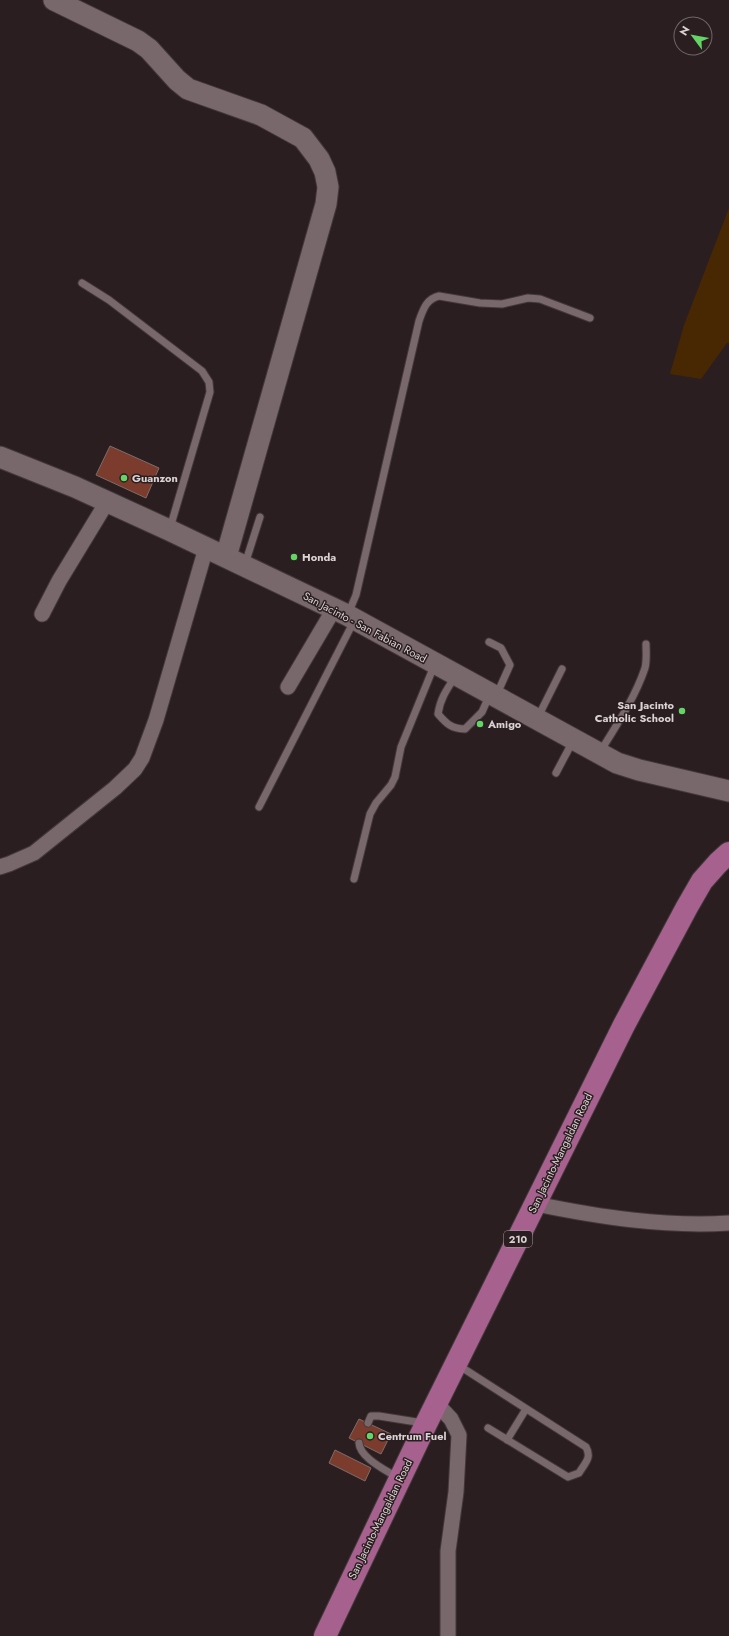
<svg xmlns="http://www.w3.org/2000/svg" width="729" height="1636" viewBox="0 0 729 1636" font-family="Jost,sans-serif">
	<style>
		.green { fill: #482703 }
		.building { fill: #7b3c2d; stroke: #7c6d69 }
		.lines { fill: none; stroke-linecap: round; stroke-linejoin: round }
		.lane-casing { stroke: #43383a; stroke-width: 9 }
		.street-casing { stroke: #43383a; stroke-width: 17 }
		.secondary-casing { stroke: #43383a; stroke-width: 23 }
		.primary-casing { stroke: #43383a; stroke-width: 24 }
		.lane { stroke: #78686b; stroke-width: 7 }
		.street { stroke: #78686b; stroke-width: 15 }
		.secondary { stroke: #78686b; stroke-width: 21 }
		.primary { stroke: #a6618e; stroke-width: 22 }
		.poi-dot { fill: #65d467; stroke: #2a1e20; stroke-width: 1.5 }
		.labels { text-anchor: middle; stroke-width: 3; stroke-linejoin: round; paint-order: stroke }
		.shield { fill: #2a1e20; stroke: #a69c9e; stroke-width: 1 }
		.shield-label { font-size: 10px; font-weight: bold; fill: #dbd2d4 }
		.poi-label { font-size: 11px; font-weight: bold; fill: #dbd2d4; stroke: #2a1e20; text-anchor: start }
		.street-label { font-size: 11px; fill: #dbd2d4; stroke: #2a1e20 }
	</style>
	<rect width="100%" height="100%" fill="#2a1e20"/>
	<!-- green -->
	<path class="green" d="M729 208V343H727L701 379 670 374 684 325Z"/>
	<!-- building -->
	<path class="building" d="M110 446 159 468 146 498 96 475Z
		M359 1419 391 1434 381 1454 349 1438Z
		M335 1450 371 1468 365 1481 329 1463Z"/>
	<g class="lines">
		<!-- lane casing -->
		<g class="lane-casing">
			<path id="lane" d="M82 283 109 300 202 371 209 382 210 392 170 528
				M245 564 260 517
				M348 614 356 595 419 321C423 310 426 299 439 296L480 303 502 304 528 298 540 299 590 318
				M489 642 501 648 510 665 497 694
				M455 677C447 689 440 699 438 714 446 723 451 729 465 729L482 712 490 694
				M538 717 562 669
				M600 752C616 726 635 698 645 668 647 660 646 651 646 644
				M556 773 573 741
				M259 807 354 621
				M354 879 370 814 376 803 391 785 395 777 401 747 434 666
				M458 1365 586 1447C592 1458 585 1463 579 1473L568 1477 488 1428
				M368 1423 371 1416H379L423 1423
				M507 1440 526 1409
				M359 1443C360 1458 386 1470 398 1478"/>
		</g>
		<!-- street casing -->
		<g class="street-casing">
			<path id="street" d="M42 614 59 581 107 502
				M288 687 334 609
				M0 867 9 864 34 853 115 788 135 769 142 758 156 720 206 548
				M536 1204C599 1217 664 1227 729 1223
				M436 1403 451 1419 459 1435 456 1492 448 1551V1636"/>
		</g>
		<!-- secondary casing -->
		<g class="secondary-casing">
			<path id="secondary" d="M54 0 138 41 149 49 177 80 188 89 261 115 303 138 319 159 325 172 328 187 326 204 226 557
				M0 457 75 487 169 530 347 615 617 763 639 770 729 791"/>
		</g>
		<!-- primary casing -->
		<g class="primary-casing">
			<path id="primary" d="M325 1636 426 1424 624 1025 687 907 702 881 718 863 729 853"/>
		</g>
		<!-- lane -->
		<use href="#lane" class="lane"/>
		<!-- street -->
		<use href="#street" class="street"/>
		<!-- secondary -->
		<use href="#secondary" class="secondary"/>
		<!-- primary -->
		<use href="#primary" class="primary"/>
	</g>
	<!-- markers -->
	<g class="poi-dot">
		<circle cx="124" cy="478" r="4"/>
		<circle cx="294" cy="557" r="4"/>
		<circle cx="682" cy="711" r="4"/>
		<circle cx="480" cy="724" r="4"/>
		<circle cx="370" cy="1436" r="4"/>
	</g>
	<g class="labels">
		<!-- shield labels -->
		<rect class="shield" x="504" y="1231" width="28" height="16" rx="3"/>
		<g class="shield-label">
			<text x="518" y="1243">210</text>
		</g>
		<!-- poi labels -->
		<g class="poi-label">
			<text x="132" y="482">Guanzon</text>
			<text x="302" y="561">Honda</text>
			<text x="674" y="709" text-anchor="end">San Jacinto<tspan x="674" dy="13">Catholic School</tspan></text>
			<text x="488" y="728">Amigo</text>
			<text x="378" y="1440">Centrum Fuel</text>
		</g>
		<!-- street labels -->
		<g class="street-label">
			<text transform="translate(365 627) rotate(28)" y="4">San Jacinto - San Fabian Road</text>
			<text transform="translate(560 1153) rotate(-64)" y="4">San Jacinto-Mangaldan Road</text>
			<text transform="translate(380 1519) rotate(-64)" y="4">San Jacinto-Mangaldan Road</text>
		</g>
	</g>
	<!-- north arrow -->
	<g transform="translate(693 36) rotate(302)"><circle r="19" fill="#2a1e20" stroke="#716668"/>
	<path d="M0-3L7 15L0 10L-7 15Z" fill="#65d467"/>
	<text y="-6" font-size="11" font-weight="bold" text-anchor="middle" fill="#dbd2d4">N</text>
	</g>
</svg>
